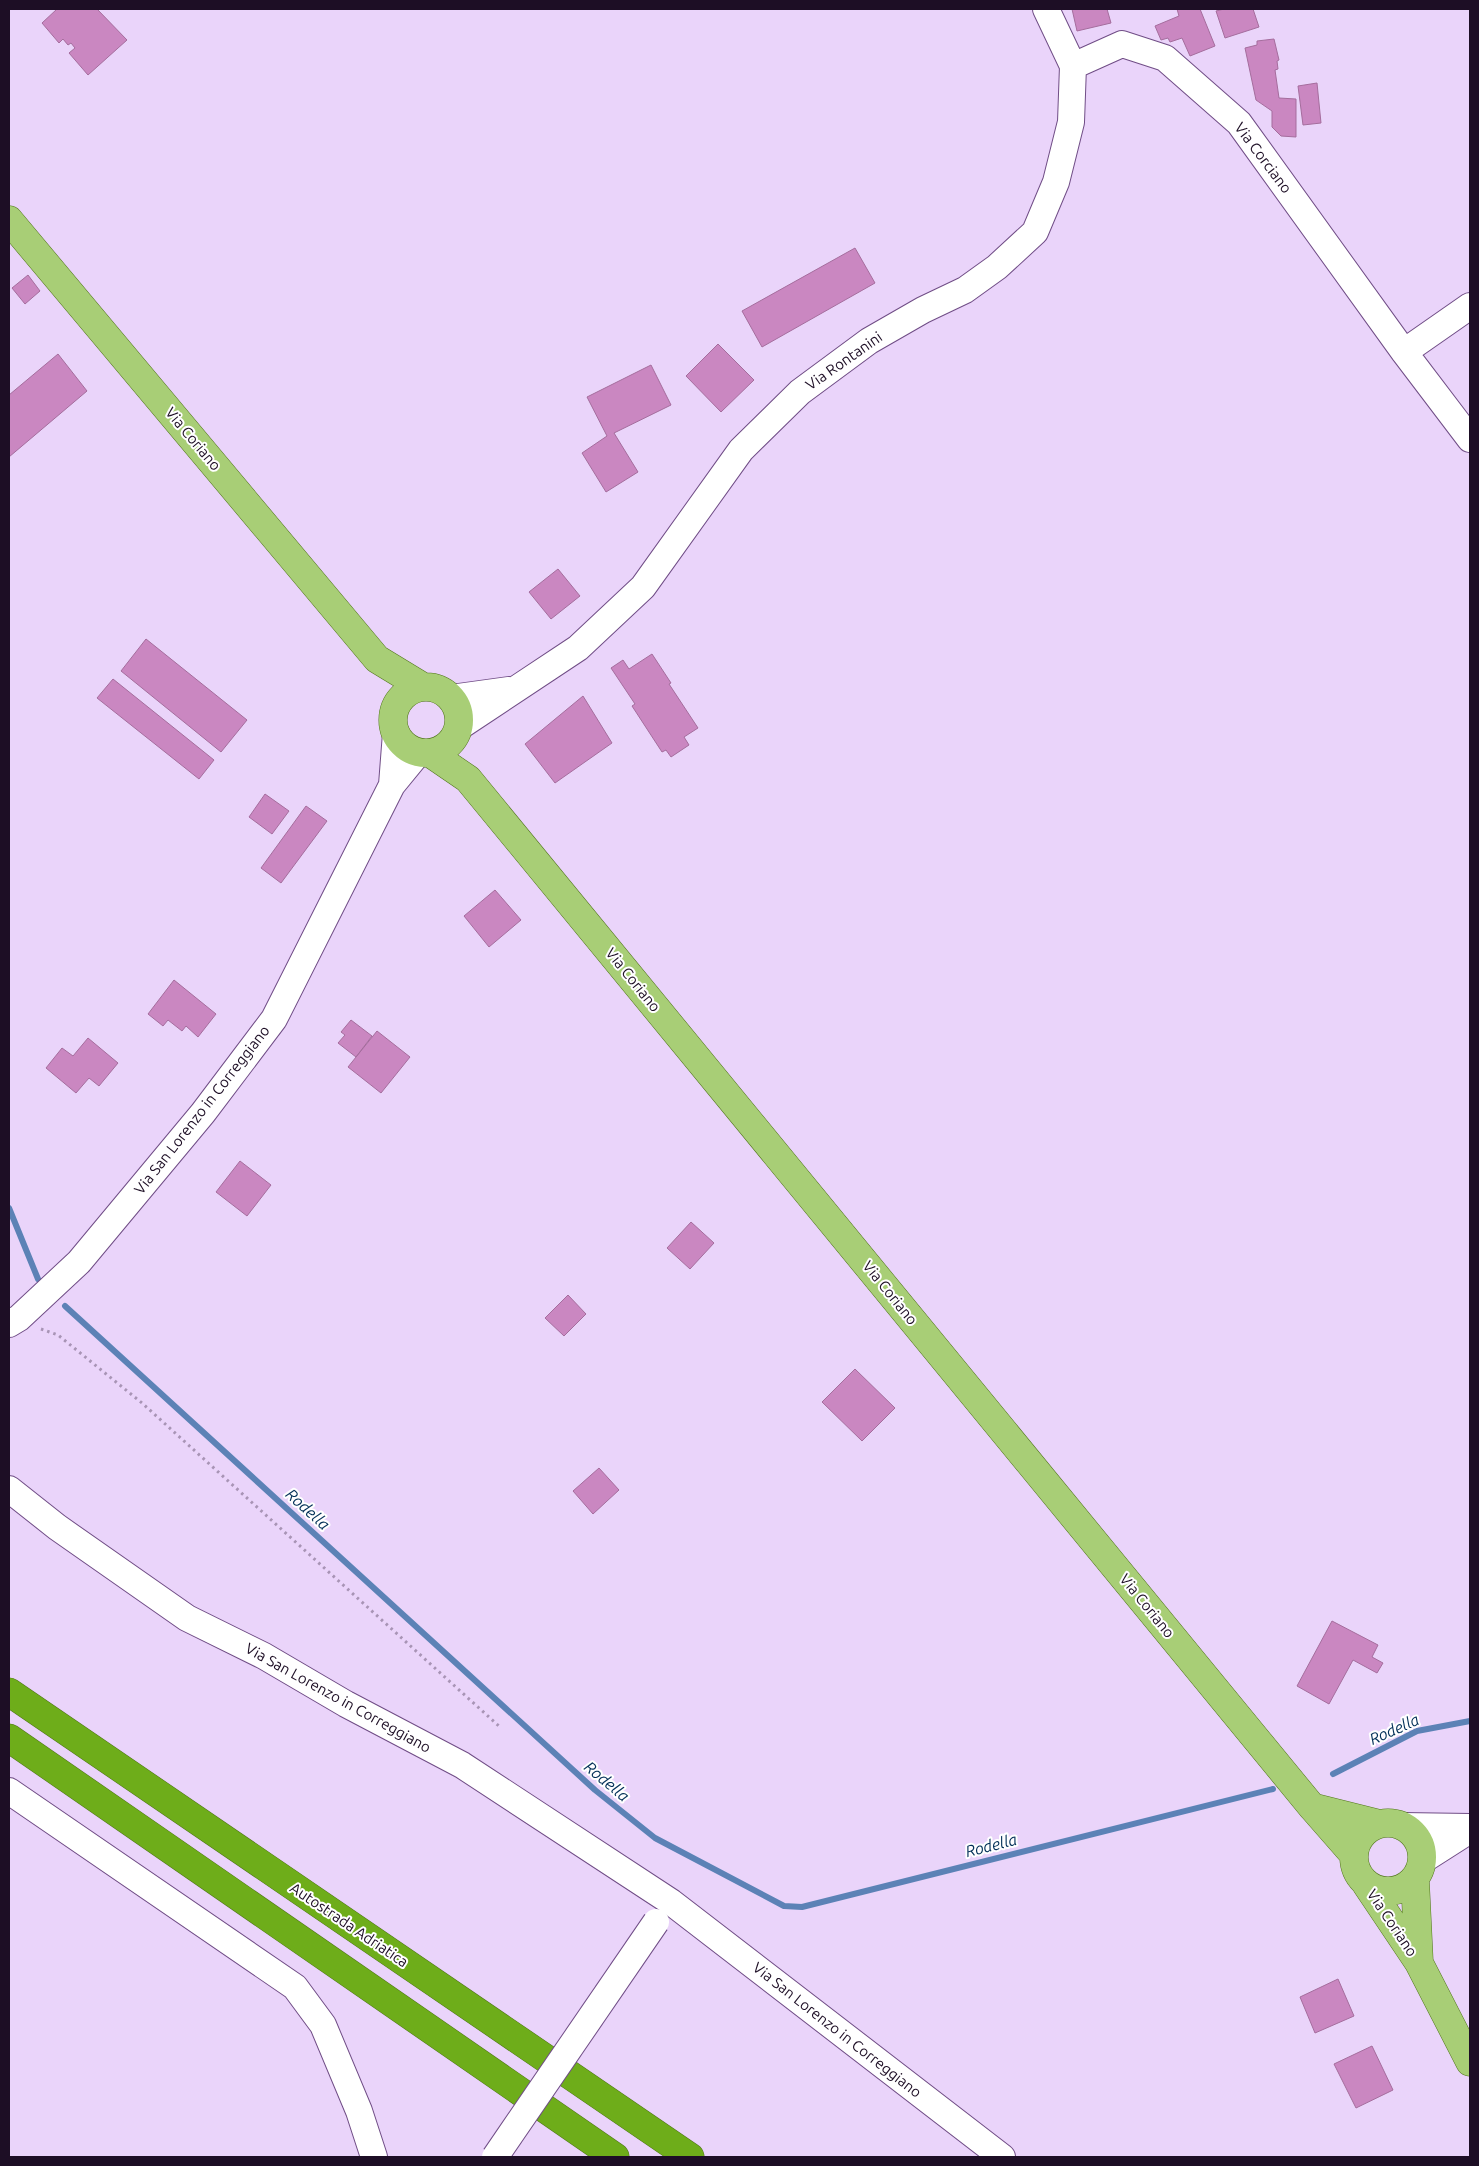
<svg xmlns="http://www.w3.org/2000/svg" width="1479" height="2166" viewBox="0 0 1479 2166" font-family="Ubuntu,sans-serif">
	<style>
		.lines { fill: none; stroke-linecap: round; stroke-linejoin: round }
		.stream { stroke: #5c82b6; stroke-width: 6 }
		.building { fill: #ca87c1; stroke: #a56d9d }
		.minor-casing { stroke: #704d86; stroke-width: 28 }
		.major-casing { stroke: #52751e; stroke-width: 29 }
		.highway-casing { stroke: #52751e; stroke-width: 29 }
		.path { stroke: #a894b5; stroke-width: 3; stroke-dasharray: 2.5 4; stroke-linecap: butt }
		.minor { stroke: #fff; stroke-width: 26 }
		.major { stroke: #a8ce76; stroke-width: 28 }
		.highway { stroke: #6ead1a; stroke-width: 28 }
		.minor-bridge-casing { stroke: #704d86; stroke-width: 28; stroke-linecap: butt }
		.minor-bridge { stroke: #fff; stroke-width: 26 }
		.labels { text-anchor: middle; stroke-width: 4; stroke-linejoin: round; paint-order: stroke }
		.street-label { font-size: 15px; fill: #1d0e25; stroke: #fff }
		.water-label { font-size: 16px; font-style: italic; fill: #033058; stroke: #fff }
	</style>
	<rect width="100%" height="100%" fill="#ead4fa"/>
	<g class="lines">
		<!-- stream -->
		<path class="stream" d="M9 1208 38 1279
			M65 1306 595 1790 655 1838 784 1906 802 1907 1273 1789
			M1333 1774 1417 1731 1470 1721"/>
	</g>
	<!-- building -->
	<path class="building" d="M57 9H97L127 40 88 75 69 53 75 48 71 43 68 45 63 39 59 43 42 23Z
		M1072 9H1107L1111 23 1077 31Z
		M1177 9H1200L1215 46 1190 56 1182 38 1170 42 1168 38 1161 40 1155 26 1179 16Z
		M1224 9H1253L1259 27 1225 38 1216 11Z
		M1274 39 1279 60 1277 61 1278 69 1275 70 1279 98 1296 99V137L1281 136 1272 127V111L1256 100 1245 48 1257 45V41Z
		M1317 83 1321 123 1303 125 1298 86Z
		M855 248 875 283 762 347 742 311Z
		M28 275 40 291 25 304 12 288Z
		M718 344 754 380 721 412 686 376Z
		M58 354 87 391 9 457V395Z
		M651 365 671 405 614 433 638 472 606 492 582 453 607 436 587 397Z
		M558 569 580 596 551 619 529 592Z
		M146 639 247 720 221 752 121 671Z
		M652 654 671 683 669 684 698 728 684 737 689 745 671 757 666 750 662 752 632 706 635 704 611 668 623 660 629 669Z
		M113 679 214 760 199 779 97 698Z
		M583 696 612 743 555 783 525 744Z
		M265 794 289 811 272 834 249 817Z
		M306 806 327 821 281 883 261 868Z
		M495 890 521 920 489 947 464 916Z
		M174 980 216 1014 198 1037 186 1026 182 1031 168 1020 163 1026 148 1014Z
		M351 1020 372 1036 356 1057 338 1043 345 1035 341 1032Z
		M377 1031 410 1057 381 1093 348 1067Z
		M88 1038 118 1063 99 1086 89 1078 76 1093 46 1068 62 1048 73 1056Z
		M240 1161 271 1185 247 1216 216 1192Z
		M691 1222 714 1243 690 1269 667 1248Z
		M568 1295 586 1314 564 1336 545 1318Z
		M855 1369 895 1408 862 1441 822 1402Z
		M599 1468 619 1490 593 1514 573 1491Z
		M1332 1621 1378 1645 1372 1657 1383 1663 1377 1673 1353 1660 1329 1704 1297 1686Z
		M1338 1979 1354 2016 1315 2033 1300 1997Z
		M1372 2046 1393 2090 1356 2108 1334 2064Z"/>
	<g class="lines">
		<!-- minor casing -->
		<g class="minor-casing">
			<path id="minor" d="M1073 66 1122 44 1165 58 1239 123 1404 352 1470 439
				M1404 352 1470 306
				M451 698 509 690
				M459 727 578 648 643 587 741 450 800 392 869 341 923 310 965 290 997 267 1035 232 1056 182 1071 122 1073 66 1046 9
				M392 785 396 733
				M9 1324 19 1318 79 1262 203 1113 274 1019 392 785 419 752
				M9 1489 57 1527 187 1618 264 1656 346 1704 462 1765 671 1902 1002 2157
				M9 1791 295 1987 323 2025 359 2111 374 2157
				M1402 1826 1470 1827
				M1423 1860 1470 1830"/>
		</g>
		<!-- major casing -->
		<g class="major-casing">
			<path id="major" d="M9 220 377 659 423 687
				M393 720a33 33 0 1 1 66 0a33 33 0 1 1-66 0Z
				M430 753 468 779 1312 1807 1354 1855
				M1312 1807 1380 1824
				M1354 1857a34 34 0 1 1 68 0a34 34 0 1 1-68 0Z
				M1415 1880 1419 1962
				M1366 1884 1419 1963 1470 2062"/>
		</g>
		<!-- highway casing -->
		<g class="highway-casing">
			<path id="highway" d="M9 1692 690 2157
				M9 1738 615 2157"/>
		</g>
		<!-- path -->
		<path class="path" d="M41 1329 58 1335 142 1403 500 1727"/>
		<!-- minor -->
		<use href="#minor" class="minor"/>
		<!-- major -->
		<use href="#major" class="major"/>
		<!-- highway -->
		<use href="#highway" class="highway"/>
		<!-- minor-bridge casing -->
		<g class="minor-bridge-casing">
			<path id="minor-bridge" d="M495 2157 656 1922"/>
		</g>
		<!-- minor-bridge -->
		<use href="#minor-bridge" class="minor-bridge"/>
	</g>
	<g class="labels">
		<!-- street labels -->
		<g class="street-label">
			<text transform="translate(1263 158) rotate(53)" y="5">Via Corciano</text>
			<text transform="translate(844 361) rotate(-35)" y="5">Via Rontanini</text>
			<text transform="translate(193 439) rotate(50)" y="5">Via Coriano</text>
			<text transform="translate(633 980) rotate(51)" y="5">Via Coriano</text>
			<text transform="translate(202 1110) rotate(-52)" y="5">Via San Lorenzo in Correggiano</text>
			<text transform="translate(890 1293) rotate(51)" y="5">Via Coriano</text>
			<text transform="translate(1147 1606) rotate(51)" y="5">Via Coriano</text>
			<text transform="translate(338 1698) rotate(29)" y="5">Via San Lorenzo in Correggiano</text>
			<text transform="translate(1392 1923) rotate(56)" y="5">Via Coriano</text>
			<text transform="translate(349 1925) rotate(34)" y="5">Autostrada Adriatica</text>
			<text transform="translate(837 2030) rotate(38)" y="5">Via San Lorenzo in Correggiano</text>
		</g>
		<!-- water labels -->
		<g class="water-label">
			<text transform="translate(308 1509) rotate(42)" y="6">Rodella</text>
			<text transform="translate(1394 1729) rotate(-24)" y="6">Rodella</text>
			<text transform="translate(607 1781) rotate(40)" y="6">Rodella</text>
			<text transform="translate(991 1845) rotate(-14)" y="6">Rodella</text>
		</g>
	</g>
	<!-- border -->
	<rect width="1479" height="2166" fill="none" stroke="#1d0e25" stroke-width="20"/>
</svg>
